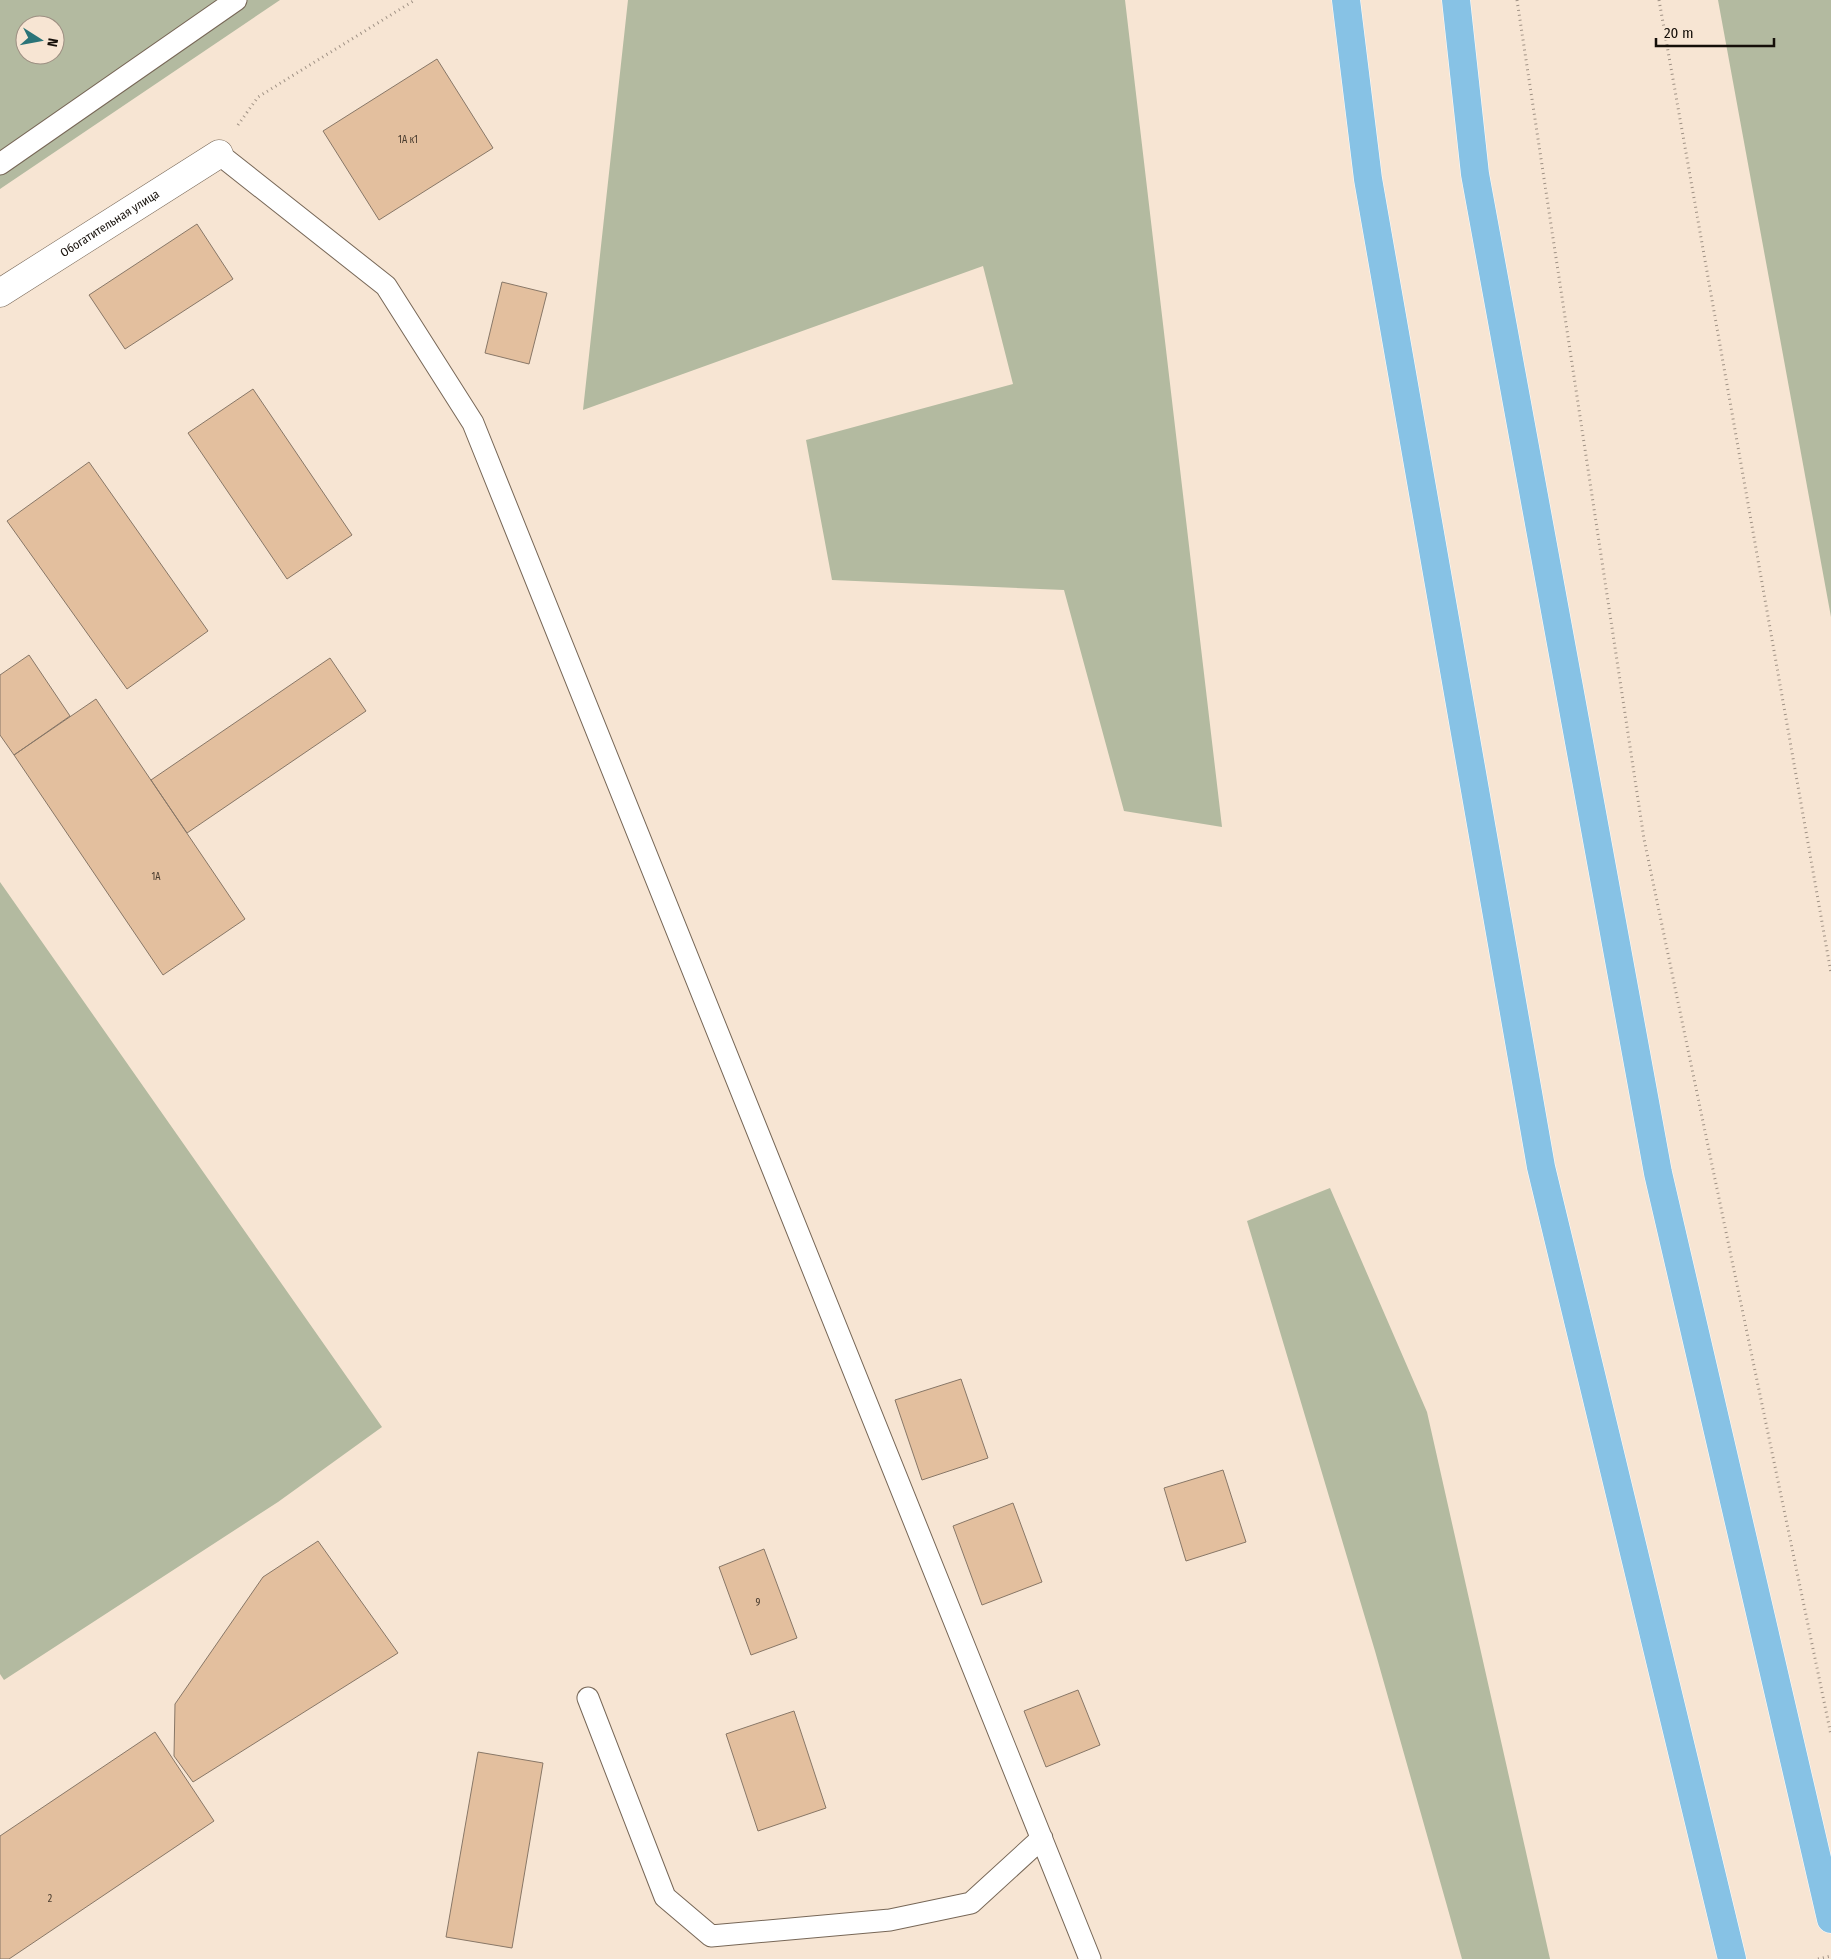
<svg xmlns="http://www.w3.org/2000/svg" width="1831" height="1959" viewBox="0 0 1831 1959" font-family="'Fira Sans Condensed',sans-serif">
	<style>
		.green { fill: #b3baa0; fill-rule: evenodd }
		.building { fill: #e3bf9e; stroke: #887767 }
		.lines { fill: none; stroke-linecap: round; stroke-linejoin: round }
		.service-casing { stroke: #776757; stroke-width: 23 }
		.minor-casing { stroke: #776757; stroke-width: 29 }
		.primary-casing { stroke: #fff; stroke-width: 29 }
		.path { stroke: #a09285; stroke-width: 3; stroke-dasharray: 1 4; stroke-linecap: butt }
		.service { stroke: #fff; stroke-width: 21 }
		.minor { stroke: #fff; stroke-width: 28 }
		.primary { stroke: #87c2e5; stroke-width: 28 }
		.labels { text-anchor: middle; stroke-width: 5; stroke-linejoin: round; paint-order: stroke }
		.number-label { font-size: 10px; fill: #483b2e }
		.street-label { font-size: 12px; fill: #150f09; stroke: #f7e5d3 }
	</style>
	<rect width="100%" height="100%" fill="#f7e5d3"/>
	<!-- green -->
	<path class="green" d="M0 0H280L0 189ZM25 25H55V55H25Z
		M628 0H1125L1222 827 1124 811 1064 590 832 580 806 440 1013 384 983 266 583 410Z
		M1718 0H1831V617Z
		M0 882 382 1427 278 1502 4 1680 0 1674Z
		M1330 1188 1427 1412 1550 1959H1462L1375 1651 1247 1221Z"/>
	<!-- building -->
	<path class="building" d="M437 59 493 148 379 220 323 131Z
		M197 224 233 279 125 349 89 295Z
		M502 282 547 293 529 364 485 353Z
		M253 389 352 535 287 579 188 433Z
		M89 462 208 631 127 689 7 521Z
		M29 655 70 716 14 755 0 735V675Z
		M330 658 366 711 187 833 151 780Z
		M96 699 245 919 163 975 14 755Z
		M961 1379 988 1458 922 1480 895 1400Z
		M1223 1470 1246 1542 1186 1561 1164 1488Z
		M1013 1503 1042 1582 982 1605 953 1526Z
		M318 1541 398 1653 193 1782 174 1756 175 1704 263 1577Z
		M764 1549 797 1638 751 1655 719 1567Z
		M1078 1690 1100 1745 1046 1767 1024 1711Z
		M794 1711 826 1808 758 1831 726 1734Z
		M155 1732 214 1821 9 1959H0V1836Z
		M478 1752 543 1763 512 1948 446 1937Z"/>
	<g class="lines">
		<!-- service casing -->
		<g class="service-casing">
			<path id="service" d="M219 154 386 286 473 423 1090 1959
				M0 164 236 0
				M588 1698 665 1897 711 1936 890 1920 971 1903 1042 1838"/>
		</g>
		<!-- minor casing -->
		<g class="minor-casing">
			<g id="minor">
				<path id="s1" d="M0 293 219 154"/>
			</g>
		</g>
		<!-- primary casing -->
		<g class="primary-casing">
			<path id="primary" d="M1346 0 1368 179 1541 1167 1732 1959
				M1456 0 1475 174 1658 1173 1831 1919"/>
		</g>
		<!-- path -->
		<path class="path" d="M1517 0 1644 839 1831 1735
			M1659 0 1831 973
			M238 125 258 97 415 0
			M1818 1959 1831 1956"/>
		<!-- service -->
		<use href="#service" class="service"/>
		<!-- minor -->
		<use href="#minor" class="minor"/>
		<!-- primary -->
		<use href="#primary" class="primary"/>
	</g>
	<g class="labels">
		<!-- number labels -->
		<g class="number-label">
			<text x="408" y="143">1А к1</text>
			<text x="156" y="880">1А</text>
			<text x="758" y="1606">9</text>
			<text x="50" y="1902">2</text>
		</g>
		<!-- street labels -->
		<g class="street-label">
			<text dy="4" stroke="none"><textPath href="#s1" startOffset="130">Обогатительная улица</textPath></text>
		</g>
	</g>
	<!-- north arrow -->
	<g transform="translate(40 40) rotate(101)"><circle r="24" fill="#f7e5d3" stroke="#9d8f82"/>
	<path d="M0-4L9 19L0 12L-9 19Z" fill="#2a7478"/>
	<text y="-8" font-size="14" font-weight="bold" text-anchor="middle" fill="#150f09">N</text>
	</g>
	<!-- scale -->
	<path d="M1656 38v8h118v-8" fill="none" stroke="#150f09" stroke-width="2.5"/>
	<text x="1664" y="38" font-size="15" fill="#150f09" stroke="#f7e5d3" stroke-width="4" paint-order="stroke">20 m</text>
</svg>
